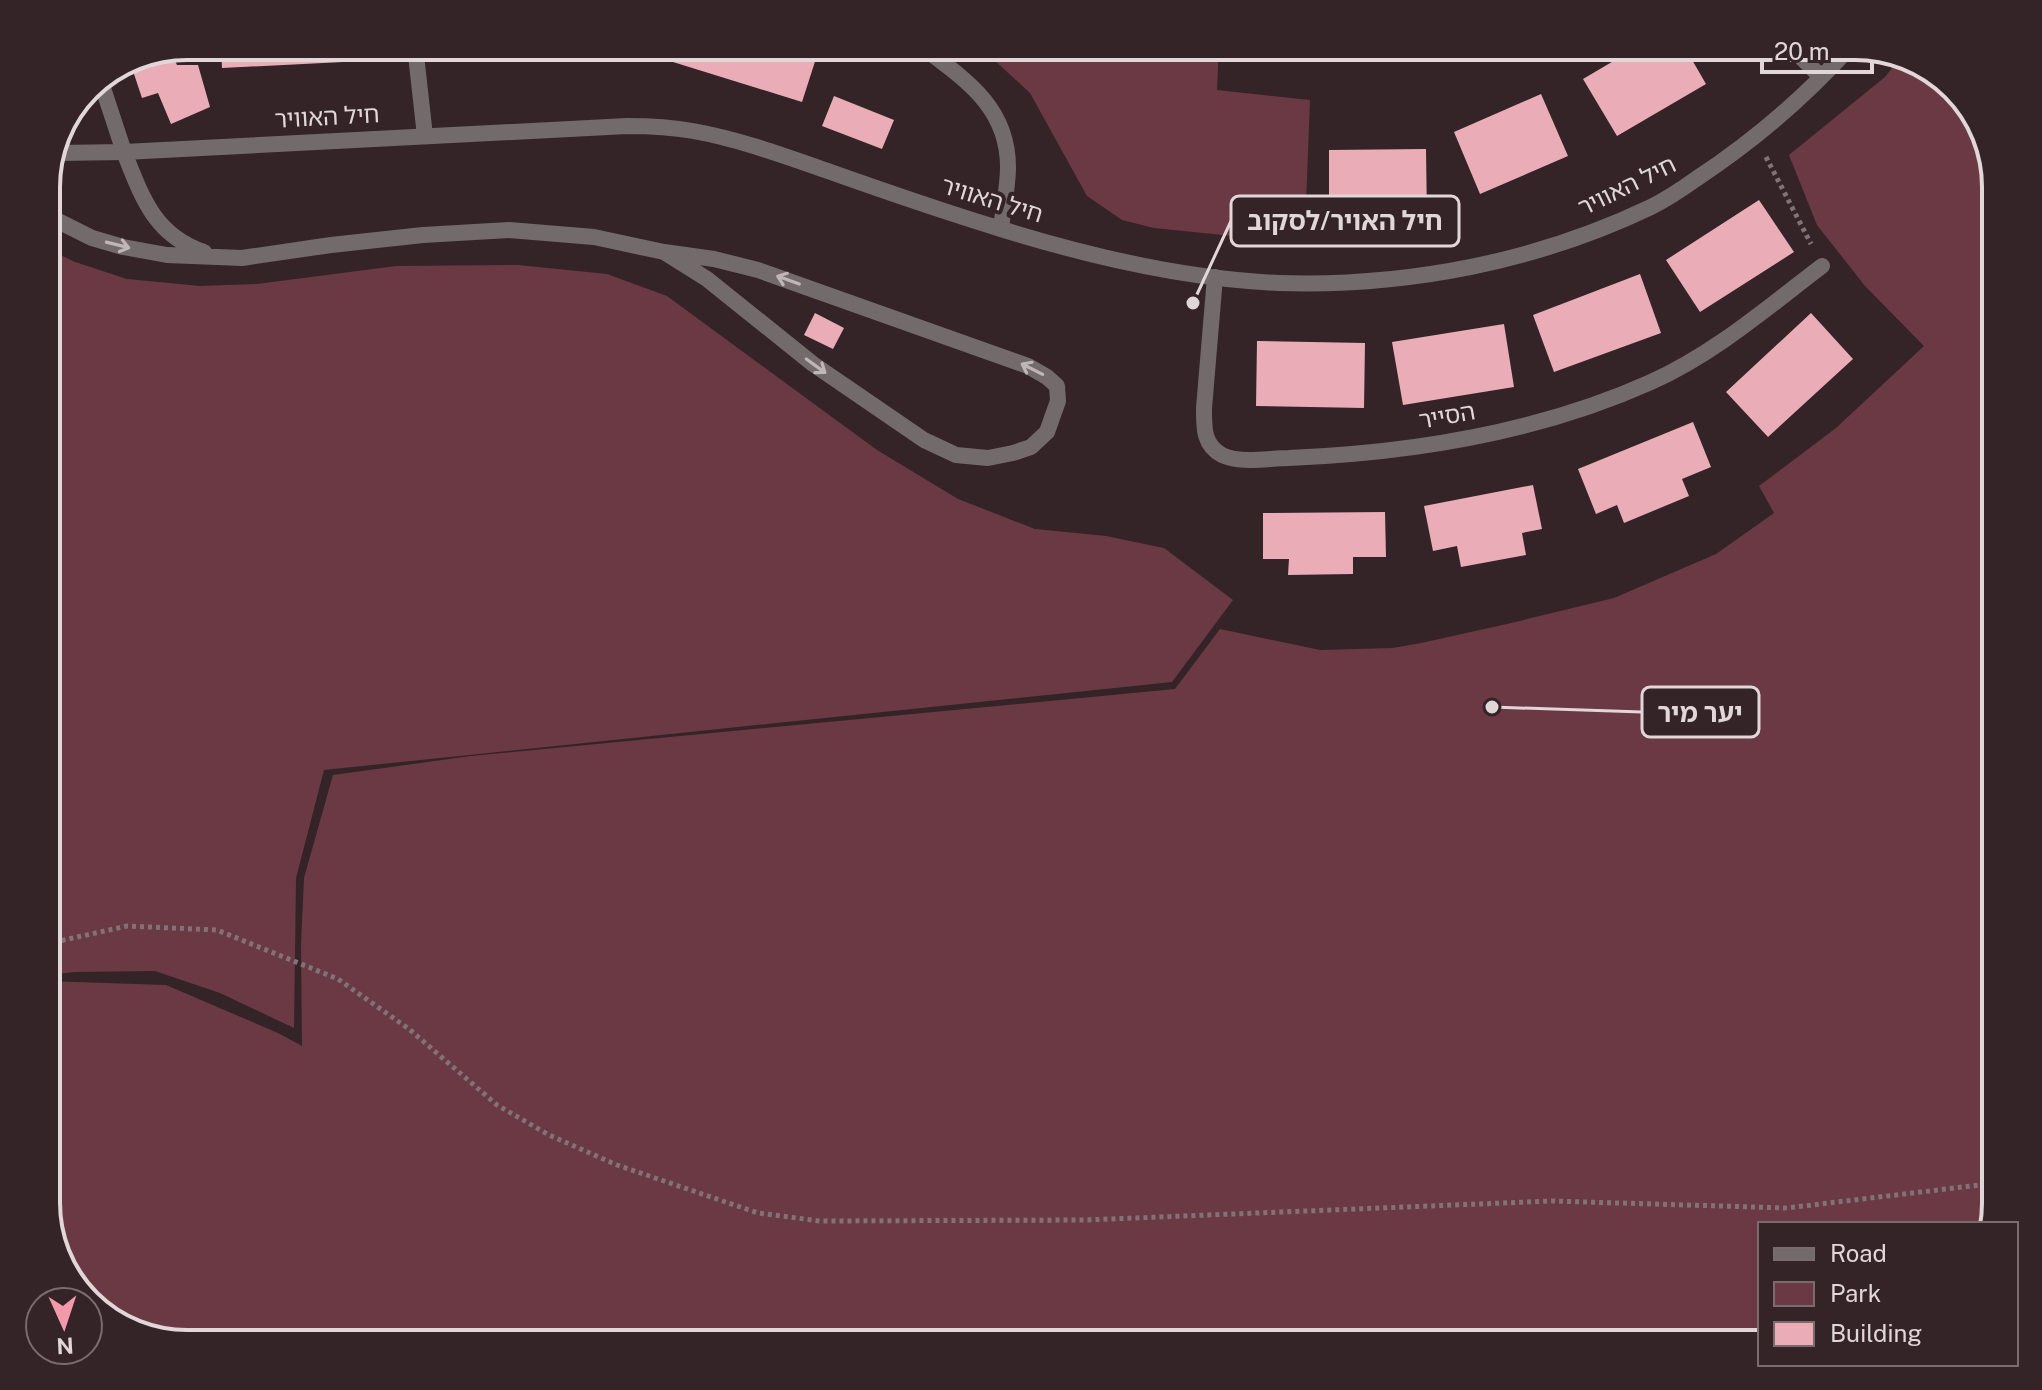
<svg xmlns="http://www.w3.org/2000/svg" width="2042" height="1390" viewBox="0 0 2042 1390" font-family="'Public Sans','Noto Sans Hebrew',sans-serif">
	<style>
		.green { fill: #6b3944 }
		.building { fill: #eaadb8 }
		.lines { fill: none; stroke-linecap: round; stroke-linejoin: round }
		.path { stroke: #807275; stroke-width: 5; stroke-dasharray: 4 4; stroke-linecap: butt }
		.service { stroke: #736a6c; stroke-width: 16 }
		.minor { stroke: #736a6c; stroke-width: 16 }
		.tertiary { stroke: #736a6c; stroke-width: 16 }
		.oneway { stroke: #c0b6b8 }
		.labels { text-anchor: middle; stroke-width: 8; stroke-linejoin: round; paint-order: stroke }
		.street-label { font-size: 24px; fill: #e1d6d8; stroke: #342427 }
		.rim { fill: none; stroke: #e1d6d8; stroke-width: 4 }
		.leader { fill: none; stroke: #e1d6d8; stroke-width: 3 }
		.callout-dot { fill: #e1d6d8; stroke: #342427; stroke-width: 3 }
		.callout { fill: #342427; stroke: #e1d6d8; stroke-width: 3 }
		.callout-label { font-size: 26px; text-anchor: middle; font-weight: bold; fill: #e1d6d8 }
	</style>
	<rect width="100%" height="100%" fill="#342427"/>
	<!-- green -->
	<path class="green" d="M979 46H1219L1217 90 1310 100 1305 230 1272 240 1154 228 1122 220 1087 196 1030 93Z
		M1899 59 1934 70 1977 117 1996 187V1203L1990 1224H1760V1344H187L108 1320 65 1273 46 1212V981L166 985 278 1033 302 1046 301 945 304 878 333 775 471 756 1175 689 1220 629 1320 650 1393 648 1421 643 1507 624 1614 598 1716 554 1774 513 1759 486 1836 428 1924 346 1865 286 1817 225 1789 155 1885 77Z
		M46 248 75 262 127 279 200 286 257 284 396 266 518 265 607 274 667 296 877 450 958 499 1035 529 1106 536 1164 548 1233 600 1172 682 324 770 296 878 294 1028 220 993 155 971 75 972 46 975Z"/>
	<!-- building -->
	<path class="building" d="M221 46H382L383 60 222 68Z
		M443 46H604L605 51 443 58Z
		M646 46H820L802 102 644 53Z
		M1639 46H1684L1706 84 1617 136 1583 79Z
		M170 49 177 65H198L210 107 171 124 158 93 142 98 129 59 133 57Z
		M1541 94 1568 156 1480 194 1454 132Z
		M834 96 894 120 882 149 822 126Z
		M1426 149 1427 220H1329V150Z
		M1759 200 1794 252 1700 312 1666 260Z
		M1640 274 1661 333 1554 372 1533 315Z
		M815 313 844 328 833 349 804 335Z
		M1811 313 1853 359 1768 437 1726 392Z
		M1504 324 1514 387 1403 405 1392 342Z
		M1257 341 1365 343 1364 408 1256 406Z
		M1693 422 1711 467 1682 479 1689 496 1624 523 1617 505 1596 514 1578 469Z
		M1533 485 1542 529 1522 533 1526 555 1461 567 1457 546 1433 551 1424 506Z
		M1385 512 1386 557H1353V574L1288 575 1289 559H1263V513Z"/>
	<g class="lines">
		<!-- path -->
		<path class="path" d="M1766 157 1811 244
			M46 944 127 926 217 930 338 979 409 1029 497 1105 549 1135 617 1165 758 1213 820 1221 1085 1220 1552 1201 1787 1208 1996 1183"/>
		<!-- service -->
		<path class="service" d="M415 46 425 136
			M1298 46 1457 50 1498 46
			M1790 46 1821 77
			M124 152C142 197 154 235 204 252
			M46 215 92 238 123 247 167 255 242 258 331 245 423 235 509 230 594 237 664 252 714 259 758 270 1028 366 1047 377 1057 386 1058 401 1047 432 1031 447 1013 453 988 458 956 455 924 440 813 364 707 279 664 252"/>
		<!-- minor -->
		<path class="minor" d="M921 46C964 79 1008 106 1008 167 1008 187 1003 209 1001 229
			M100 79 124 152
			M1215 277 1204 408C1204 427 1203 445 1222 455 1240 464 1269 458 1289 458 1410 453 1540 432 1651 382 1714 354 1768 307 1822 266"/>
		<!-- tertiary -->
		<path class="tertiary" d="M58 153 124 152 627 126C649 126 671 127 693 131 738 139 782 155 825 170 884 191 942 211 1001 229 1091 257 1185 279 1279 283 1407 287 1536 262 1651 207 1667 199 1682 189 1696 179 1752 142 1806 96 1851 46"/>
	</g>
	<!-- one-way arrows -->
	<defs><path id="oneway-shaft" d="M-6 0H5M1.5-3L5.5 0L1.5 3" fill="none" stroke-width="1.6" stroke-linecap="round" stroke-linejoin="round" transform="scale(2)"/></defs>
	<g class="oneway">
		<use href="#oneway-shaft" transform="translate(118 245) rotate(14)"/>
		<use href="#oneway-shaft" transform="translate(788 280) rotate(-160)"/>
		<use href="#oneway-shaft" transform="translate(816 366) rotate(36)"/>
		<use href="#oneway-shaft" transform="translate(1032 369) rotate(-153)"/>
	</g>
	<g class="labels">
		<!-- street labels -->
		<g class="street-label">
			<text transform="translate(327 117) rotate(-3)" y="8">חיל האוויר</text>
			<text transform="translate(1627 186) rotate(-26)" y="8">חיל האוויר</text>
			<text transform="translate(992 200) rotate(17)" y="8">חיל האוויר</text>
			<text transform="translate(1447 416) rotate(-10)" y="8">הסייר</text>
		</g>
	</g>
	<!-- crop -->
	<path d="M0 0H2042V1390H0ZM187 60H1855A127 127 0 0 1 1982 187V1203A127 127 0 0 1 1855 1330H187A127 127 0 0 1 60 1203V187A127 127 0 0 1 187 60Z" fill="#342427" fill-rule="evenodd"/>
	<path class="rim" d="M187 60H1855A127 127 0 0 1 1982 187V1203A127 127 0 0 1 1855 1330H187A127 127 0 0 1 60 1203V187A127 127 0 0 1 187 60Z"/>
	<!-- callouts -->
	<path class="leader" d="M1193 303L1231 221M1492 707L1642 712"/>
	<g class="callout-dot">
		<circle cx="1193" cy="303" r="8"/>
		<circle cx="1492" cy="707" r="8"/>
	</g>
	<g class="callout">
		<rect x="1231" y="196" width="228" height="50" rx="8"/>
		<rect x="1642" y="687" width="117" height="50" rx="8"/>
	</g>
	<g class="callout-label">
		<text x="1345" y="230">חיל האויר/לסקוב</text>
		<text x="1700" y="722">יער מיר</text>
	</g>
	<!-- legend -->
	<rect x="1758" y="1222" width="260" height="144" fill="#342427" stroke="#796b6e" stroke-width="2"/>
	<rect x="1774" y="1248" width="40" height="12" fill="#736a6c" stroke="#796b6e" stroke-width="2"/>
	<text x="1830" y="1262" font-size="24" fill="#e1d6d8">Road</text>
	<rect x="1774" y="1282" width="40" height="24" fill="#6b3944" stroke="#796b6e" stroke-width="2"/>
	<text x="1830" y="1302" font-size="24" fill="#e1d6d8">Park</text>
	<rect x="1774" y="1322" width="40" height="24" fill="#eaadb8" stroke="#796b6e" stroke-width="2"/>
	<text x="1830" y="1342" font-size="24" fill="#e1d6d8">Building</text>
	<!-- north arrow -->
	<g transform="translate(64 1326) rotate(177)"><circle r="38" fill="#342427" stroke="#796b6e" stroke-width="2"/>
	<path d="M0-6L14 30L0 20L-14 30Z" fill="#f29aac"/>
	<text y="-12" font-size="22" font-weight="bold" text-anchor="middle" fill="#e1d6d8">N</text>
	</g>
	<!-- scale -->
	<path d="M1762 60v12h110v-12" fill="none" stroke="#e1d6d8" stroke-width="4"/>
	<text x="1774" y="60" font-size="24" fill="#e1d6d8" stroke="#342427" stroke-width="6" paint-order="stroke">20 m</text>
</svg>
